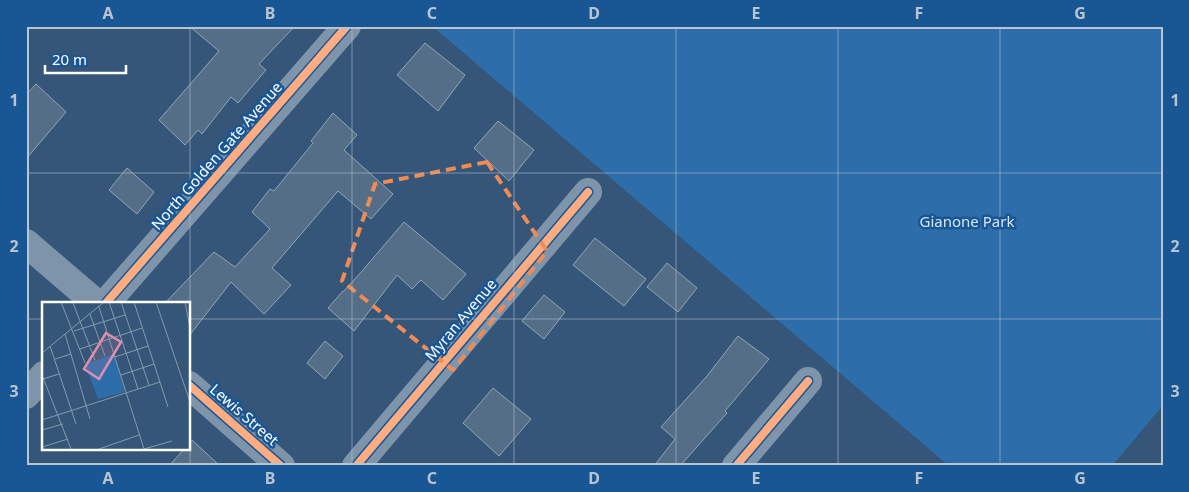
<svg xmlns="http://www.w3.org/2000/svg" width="1189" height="492" viewBox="0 0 1189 492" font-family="'Noto Sans',sans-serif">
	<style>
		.green { fill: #2d6daa }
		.building { fill: #546e88; stroke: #92a5b8 }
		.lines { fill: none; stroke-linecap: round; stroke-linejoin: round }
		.minor { stroke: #7e94ab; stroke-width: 28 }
		.cycleway-casing { stroke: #195694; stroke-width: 11 }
		.cycleway { stroke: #ffac80; stroke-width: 8 }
		.marked { fill: none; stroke: #ef8b55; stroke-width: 4; stroke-dasharray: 10 6; stroke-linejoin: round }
		.grid { fill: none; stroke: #b8c4d0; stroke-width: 1; stroke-opacity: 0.55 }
		.labels { text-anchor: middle; stroke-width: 5; stroke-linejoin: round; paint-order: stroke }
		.street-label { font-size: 15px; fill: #fff; stroke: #195694 }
		.park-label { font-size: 15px; fill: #d1e7fb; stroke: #195694 }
		.inset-road { fill: none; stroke: #869aae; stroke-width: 1 }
		.view { fill: #e08cad; fill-opacity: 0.15; stroke: #e08cad; stroke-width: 2.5 }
		.inset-edge { fill: none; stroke: #fff; stroke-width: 2.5 }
		.neatline { fill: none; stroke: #b8c4d0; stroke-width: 2 }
		.grid-label { font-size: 16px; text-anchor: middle; font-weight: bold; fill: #b8c4d0 }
	</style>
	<rect width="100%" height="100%" fill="#355678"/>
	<!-- green -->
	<path class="green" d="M432 26H1163V405L1112 466H949Z"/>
	<!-- building -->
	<path class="building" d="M189 26H295L259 64 266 70 238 103 231 97 202 134 198 130 185 145 159 120 219 51Z
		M425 43 465 75 438 111 397 75Z
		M36 84 66 112 26 159V95Z
		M333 113 357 135 344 150 393 194 371 219 338 191 272 268 291 285 264 314 231 282 189 336V303H165L214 252 235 267 270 229 252 212 270 189 274 191 313 143 311 141Z
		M498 121 534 150 509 181 474 148Z
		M127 168 154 192 137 214 109 190Z
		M404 222 466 274 443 300 421 280 412 289 397 275 354 331 328 308 343 291V292L363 270Z
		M595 238 646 279 624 306 573 265Z
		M667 263 697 288 678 312 647 287Z
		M544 295 565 312 544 339 522 321Z
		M738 336 769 359 725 411 727 413 680 466H654L675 439 661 427 707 376Z
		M325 341 343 356 325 379 307 363Z
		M493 388 531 419 499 456 463 423Z
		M192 440 220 466H169L185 448H189V444Z"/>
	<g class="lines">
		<!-- minor -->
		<path class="minor" d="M26 243 96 303
			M106 303 347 26
			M189 385 281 466
			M26 395 44 375
			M356 466 588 192
			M736 466 808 381"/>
		<!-- cycleway casing -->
		<g class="cycleway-casing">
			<path id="cycleway" d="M106 303 347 26
				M189 385 281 466
				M356 466 588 192
				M736 466 808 381"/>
		</g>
		<!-- cycleway -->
		<use href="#cycleway" class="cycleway"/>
	</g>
	<!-- marked area -->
	<path class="marked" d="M487 162 547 251 453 370 342 281 375 184Z"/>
	<!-- grid -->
	<path class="grid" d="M190 26V466M352 26V466M514 26V466M676 26V466M838 26V466M1000 26V466M26 173H1163M26 319H44M189 319H1163"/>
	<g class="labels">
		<!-- street labels -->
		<g class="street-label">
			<text transform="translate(217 156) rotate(-49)" y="5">North Golden Gate Avenue</text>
			<text transform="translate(461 320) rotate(-50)" y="5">Myran Avenue</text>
			<text transform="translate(244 415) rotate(41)" y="5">Lewis Street</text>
		</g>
		<!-- park labels -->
		<g class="park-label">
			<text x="967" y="227">Gianone Park</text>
		</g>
	</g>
	<!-- overview -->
	<g transform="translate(42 302)">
		<rect width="148" height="148" fill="#355678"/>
		<path d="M72 52 83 90 56 97 43 62Z" fill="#2d6daa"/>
		<path class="inset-road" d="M19 0 43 61M67 0 96 87M79 0 107 83M92 0 126 105M114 0 148 100M143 0 148 26M31 1 53 58M57 5 102 147M48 12 63 54M32 29 83 13M23 32 48 117M8 44 34 122M38 47 100 26M0 51 62 0M73 55 106 44M13 57 29 52M0 73 29 147M79 73 112 62M1 77 17 72M0 118 118 80M0 128 21 122M0 145 26 137M57 147 97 133M102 147 130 139"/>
		<path class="view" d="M64 31 79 40 57 77 42 67Z"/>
		<rect width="148" height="148" class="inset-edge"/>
	</g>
	<!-- border -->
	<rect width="1189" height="492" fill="none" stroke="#195694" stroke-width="55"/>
	<!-- scale -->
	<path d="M45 65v8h81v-8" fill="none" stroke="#ffffff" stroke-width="2.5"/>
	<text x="52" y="65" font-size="15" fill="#ffffff" stroke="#195694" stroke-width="4" paint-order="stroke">20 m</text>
	<rect x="28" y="28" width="1134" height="436" class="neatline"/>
	<g class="grid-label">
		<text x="108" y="19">A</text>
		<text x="270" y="19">B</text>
		<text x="432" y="19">C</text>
		<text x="594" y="19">D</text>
		<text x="756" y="19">E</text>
		<text x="919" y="19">F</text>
		<text x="1080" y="19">G</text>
		<text x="14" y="106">1</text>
		<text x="1175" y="106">1</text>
		<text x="14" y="252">2</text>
		<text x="1175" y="252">2</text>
		<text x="14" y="397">3</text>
		<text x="1175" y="397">3</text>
		<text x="108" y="484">A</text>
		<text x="270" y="484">B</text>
		<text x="432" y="484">C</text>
		<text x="594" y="484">D</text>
		<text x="756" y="484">E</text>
		<text x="919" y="484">F</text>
		<text x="1080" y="484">G</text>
	</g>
</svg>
